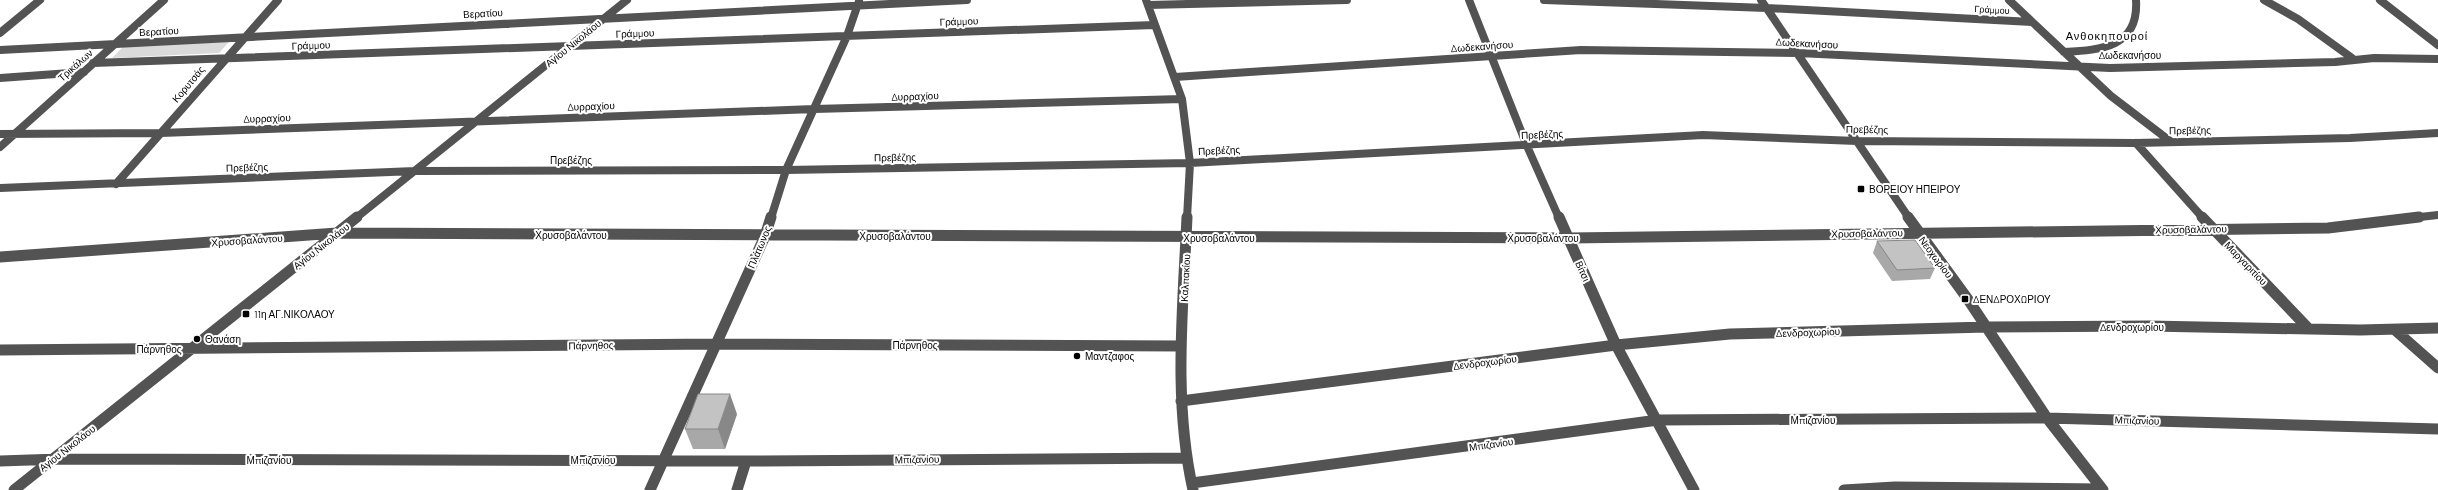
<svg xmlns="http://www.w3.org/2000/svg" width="2438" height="490" viewBox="0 0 2438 490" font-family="Barlow,sans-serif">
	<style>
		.green { fill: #dadada }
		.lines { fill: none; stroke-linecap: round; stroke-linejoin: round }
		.minor-far1 { stroke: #535353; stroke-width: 8 }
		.minor { stroke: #535353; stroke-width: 11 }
		.wall { fill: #a8a8a8 }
		.shaded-wall { fill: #888 }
		.building { fill: #c3c3c3; stroke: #888 }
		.poi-dot { fill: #000; stroke: #fff; stroke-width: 1.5 }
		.labels { text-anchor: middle; stroke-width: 4; stroke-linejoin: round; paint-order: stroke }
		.far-street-label { font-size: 9px; fill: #000; stroke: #fff }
		.street-label { font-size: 10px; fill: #000; stroke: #fff }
		.poi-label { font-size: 10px; fill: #000; stroke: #fff; text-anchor: start }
		.neighbourhood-label { font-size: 11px; letter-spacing: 1px; fill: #000; stroke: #fff }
	</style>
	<rect width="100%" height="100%" fill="#fff"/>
	<!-- green -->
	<path class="green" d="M229 42 219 53 112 58 124 46Z"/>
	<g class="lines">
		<!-- minor-far1 -->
		<path class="minor-far1" d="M1146 0 1182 99 1190 163 1187 218
			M1469 0 1527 146 1559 218
			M1544 0 1767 8 2032 22
			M1761 0 1909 218
			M2009 0 2111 96 2170 141
			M2264 0 2298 19 2352 58
			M2380 0 2438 45
			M1148 5 1347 0
			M0 33 40 0
			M0 50 967 0
			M2064 52C2102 50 2139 47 2136 0
			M93 63 1154 25
			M1175 77 1581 50 1798 53 2110 68 2335 62 2374 58 2438 59
			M0 78 84 72
			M0 134 161 133 814 109 1182 99
			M2136 143 2203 218
			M0 147 164 0
			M116 184 278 0
			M0 188 415 171 786 170 1190 163 1703 135 1857 141 2136 143 2350 138 2438 133
			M356 218 627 0
			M771 218 786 170 847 36 859 1
			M2411 218 2438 215"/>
		<!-- minor -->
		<path class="minor" d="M1187 217C1183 308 1173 400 1193 490
			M1559 217 1616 345 1694 490
			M1908 217 1967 298 2047 418 2103 490
			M2202 217 2308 328
			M0 257 337 233 1569 238 2328 228 2419 217
			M2395 330 2438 368
			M0 350 716 344 1181 346
			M1181 401 1616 345 1730 334 1986 327 2149 326 2360 330 2438 328
			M0 461 59 459 746 461 1186 458
			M1192 483 1658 420 2047 418 2438 429
			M14 490 357 217
			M650 490 765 236 771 217
			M737 490 746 461
			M1844 490 1895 487 2102 489"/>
	</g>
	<!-- wall -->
	<path class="wall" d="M1877 241 1935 268 1930 279 1892 281 1873 253Z
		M737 414 725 449H693L685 429Z"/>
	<!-- shaded-wall -->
	<path class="shaded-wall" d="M730 394 737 414 725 449 718 429Z"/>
	<!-- building -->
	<path class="building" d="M1915 240 1935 268 1897 270 1877 241Z
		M698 394H730L718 429H685Z"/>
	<!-- markers -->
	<g class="poi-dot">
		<rect x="1857" y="185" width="8" height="8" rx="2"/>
		<rect x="1961" y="295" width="8" height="8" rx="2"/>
		<rect x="242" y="310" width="8" height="8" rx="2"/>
		<circle cx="197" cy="339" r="4"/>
		<circle cx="1077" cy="356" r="4"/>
	</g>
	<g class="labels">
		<!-- far-street labels -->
		<g class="far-street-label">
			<text transform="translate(1992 10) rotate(3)" y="3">Γράμμου</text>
		</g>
		<!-- street labels -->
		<g class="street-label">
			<text transform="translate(483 13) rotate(-3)" y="4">Βερατίου</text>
			<text transform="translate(959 21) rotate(-2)" y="4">Γράμμου</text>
			<text transform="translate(159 31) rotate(-3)" y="4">Βερατίου</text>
			<text transform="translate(635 33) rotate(-2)" y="4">Γράμμου</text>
			<text transform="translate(573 43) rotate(-39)" y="4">Αγίου Νικολάου</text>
			<text transform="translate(1807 43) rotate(3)" y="4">Δωδεκανήσου</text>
			<text transform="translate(311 45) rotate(-2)" y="4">Γράμμου</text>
			<text transform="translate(1482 46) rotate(-4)" y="4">Δωδεκανήσου</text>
			<text x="2130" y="59">Δωδεκανήσου</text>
			<text transform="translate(75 65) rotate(-42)" y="4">Τρικάλων</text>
			<text transform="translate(188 84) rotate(-50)" y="4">Κορυτσάς</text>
			<text transform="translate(915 96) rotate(-2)" y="4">Δυρραχίου</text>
			<text transform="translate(591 106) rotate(-2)" y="4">Δυρραχίου</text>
			<text transform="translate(267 118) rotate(-2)" y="4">Δυρραχίου</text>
			<text transform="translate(1867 129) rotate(1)" y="4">Πρεβέζης</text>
			<text transform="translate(2190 130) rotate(-1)" y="4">Πρεβέζης</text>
			<text transform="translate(1542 134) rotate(-3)" y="4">Πρεβέζης</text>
			<text transform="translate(1219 150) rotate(-3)" y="4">Πρεβέζης</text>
			<text transform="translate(895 157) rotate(-1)" y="4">Πρεβέζης</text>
			<text x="571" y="164">Πρεβέζης</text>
			<text transform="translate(247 167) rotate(-2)" y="4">Πρεβέζης</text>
			<text transform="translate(2191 229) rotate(-1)" y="4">Χρυσοβαλάντου</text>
			<text transform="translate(1867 233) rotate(-1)" y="4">Χρυσοβαλάντου</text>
			<text x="571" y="239">Χρυσοβαλάντου</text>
			<text x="895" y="240">Χρυσοβαλάντου</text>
			<text x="1219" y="242">Χρυσοβαλάντου</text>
			<text x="1543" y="242">Χρυσοβαλάντου</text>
			<text transform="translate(247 240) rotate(-4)" y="4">Χρυσοβαλάντου</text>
			<text transform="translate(321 246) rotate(-38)" y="4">Αγίου Νικολάου</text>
			<text transform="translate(759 247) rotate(-67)" y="4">Πλάτωνος</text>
			<text transform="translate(1936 257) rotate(53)" y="4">Νεοχωρίου</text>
			<text transform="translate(2246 263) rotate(46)" y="4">Μαργαριτίου</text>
			<text transform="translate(1583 271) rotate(66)" y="4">Βίτσι</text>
			<text transform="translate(1185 278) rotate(-87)" y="4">Καλπακίου</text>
			<text x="2132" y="331">Δενδροχωρίου</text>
			<text transform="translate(1808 332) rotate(-2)" y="4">Δενδροχωρίου</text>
			<text transform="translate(591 345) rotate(-1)" y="4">Πάρνηθος</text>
			<text x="915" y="349">Πάρνηθος</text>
			<text x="159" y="353">Πάρνηθος</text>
			<text transform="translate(1485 362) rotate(-7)" y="4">Δενδροχωρίου</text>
			<text x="1813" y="424">Μπιζανίου</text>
			<text transform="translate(2137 420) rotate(2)" y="4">Μπιζανίου</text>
			<text transform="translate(1491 444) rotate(-8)" y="4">Μπιζανίου</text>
			<text transform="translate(67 448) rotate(-38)" y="4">Αγίου Νικολάου</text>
			<text transform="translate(917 459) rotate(-1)" y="4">Μπιζανίου</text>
			<text x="269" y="464">Μπιζανίου</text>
			<text x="593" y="464">Μπιζανίου</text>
		</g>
		<!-- poi labels -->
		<g class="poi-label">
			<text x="1869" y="193">ΒΟΡΕΙΟΥ ΗΠΕΙΡΟΥ</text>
			<text x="1973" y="303">ΔΕΝΔΡΟΧΩΡΙΟΥ</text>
			<text x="254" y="318">11η ΑΓ.ΝΙΚΟΛΑΟΥ</text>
			<text x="205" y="343">Θανάση</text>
			<text x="1085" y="360">Μαντζαφος</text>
		</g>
		<!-- neighbourhood labels -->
		<g class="neighbourhood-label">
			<text x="2107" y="40">Ανθοκηπουροί</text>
		</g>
	</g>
</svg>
